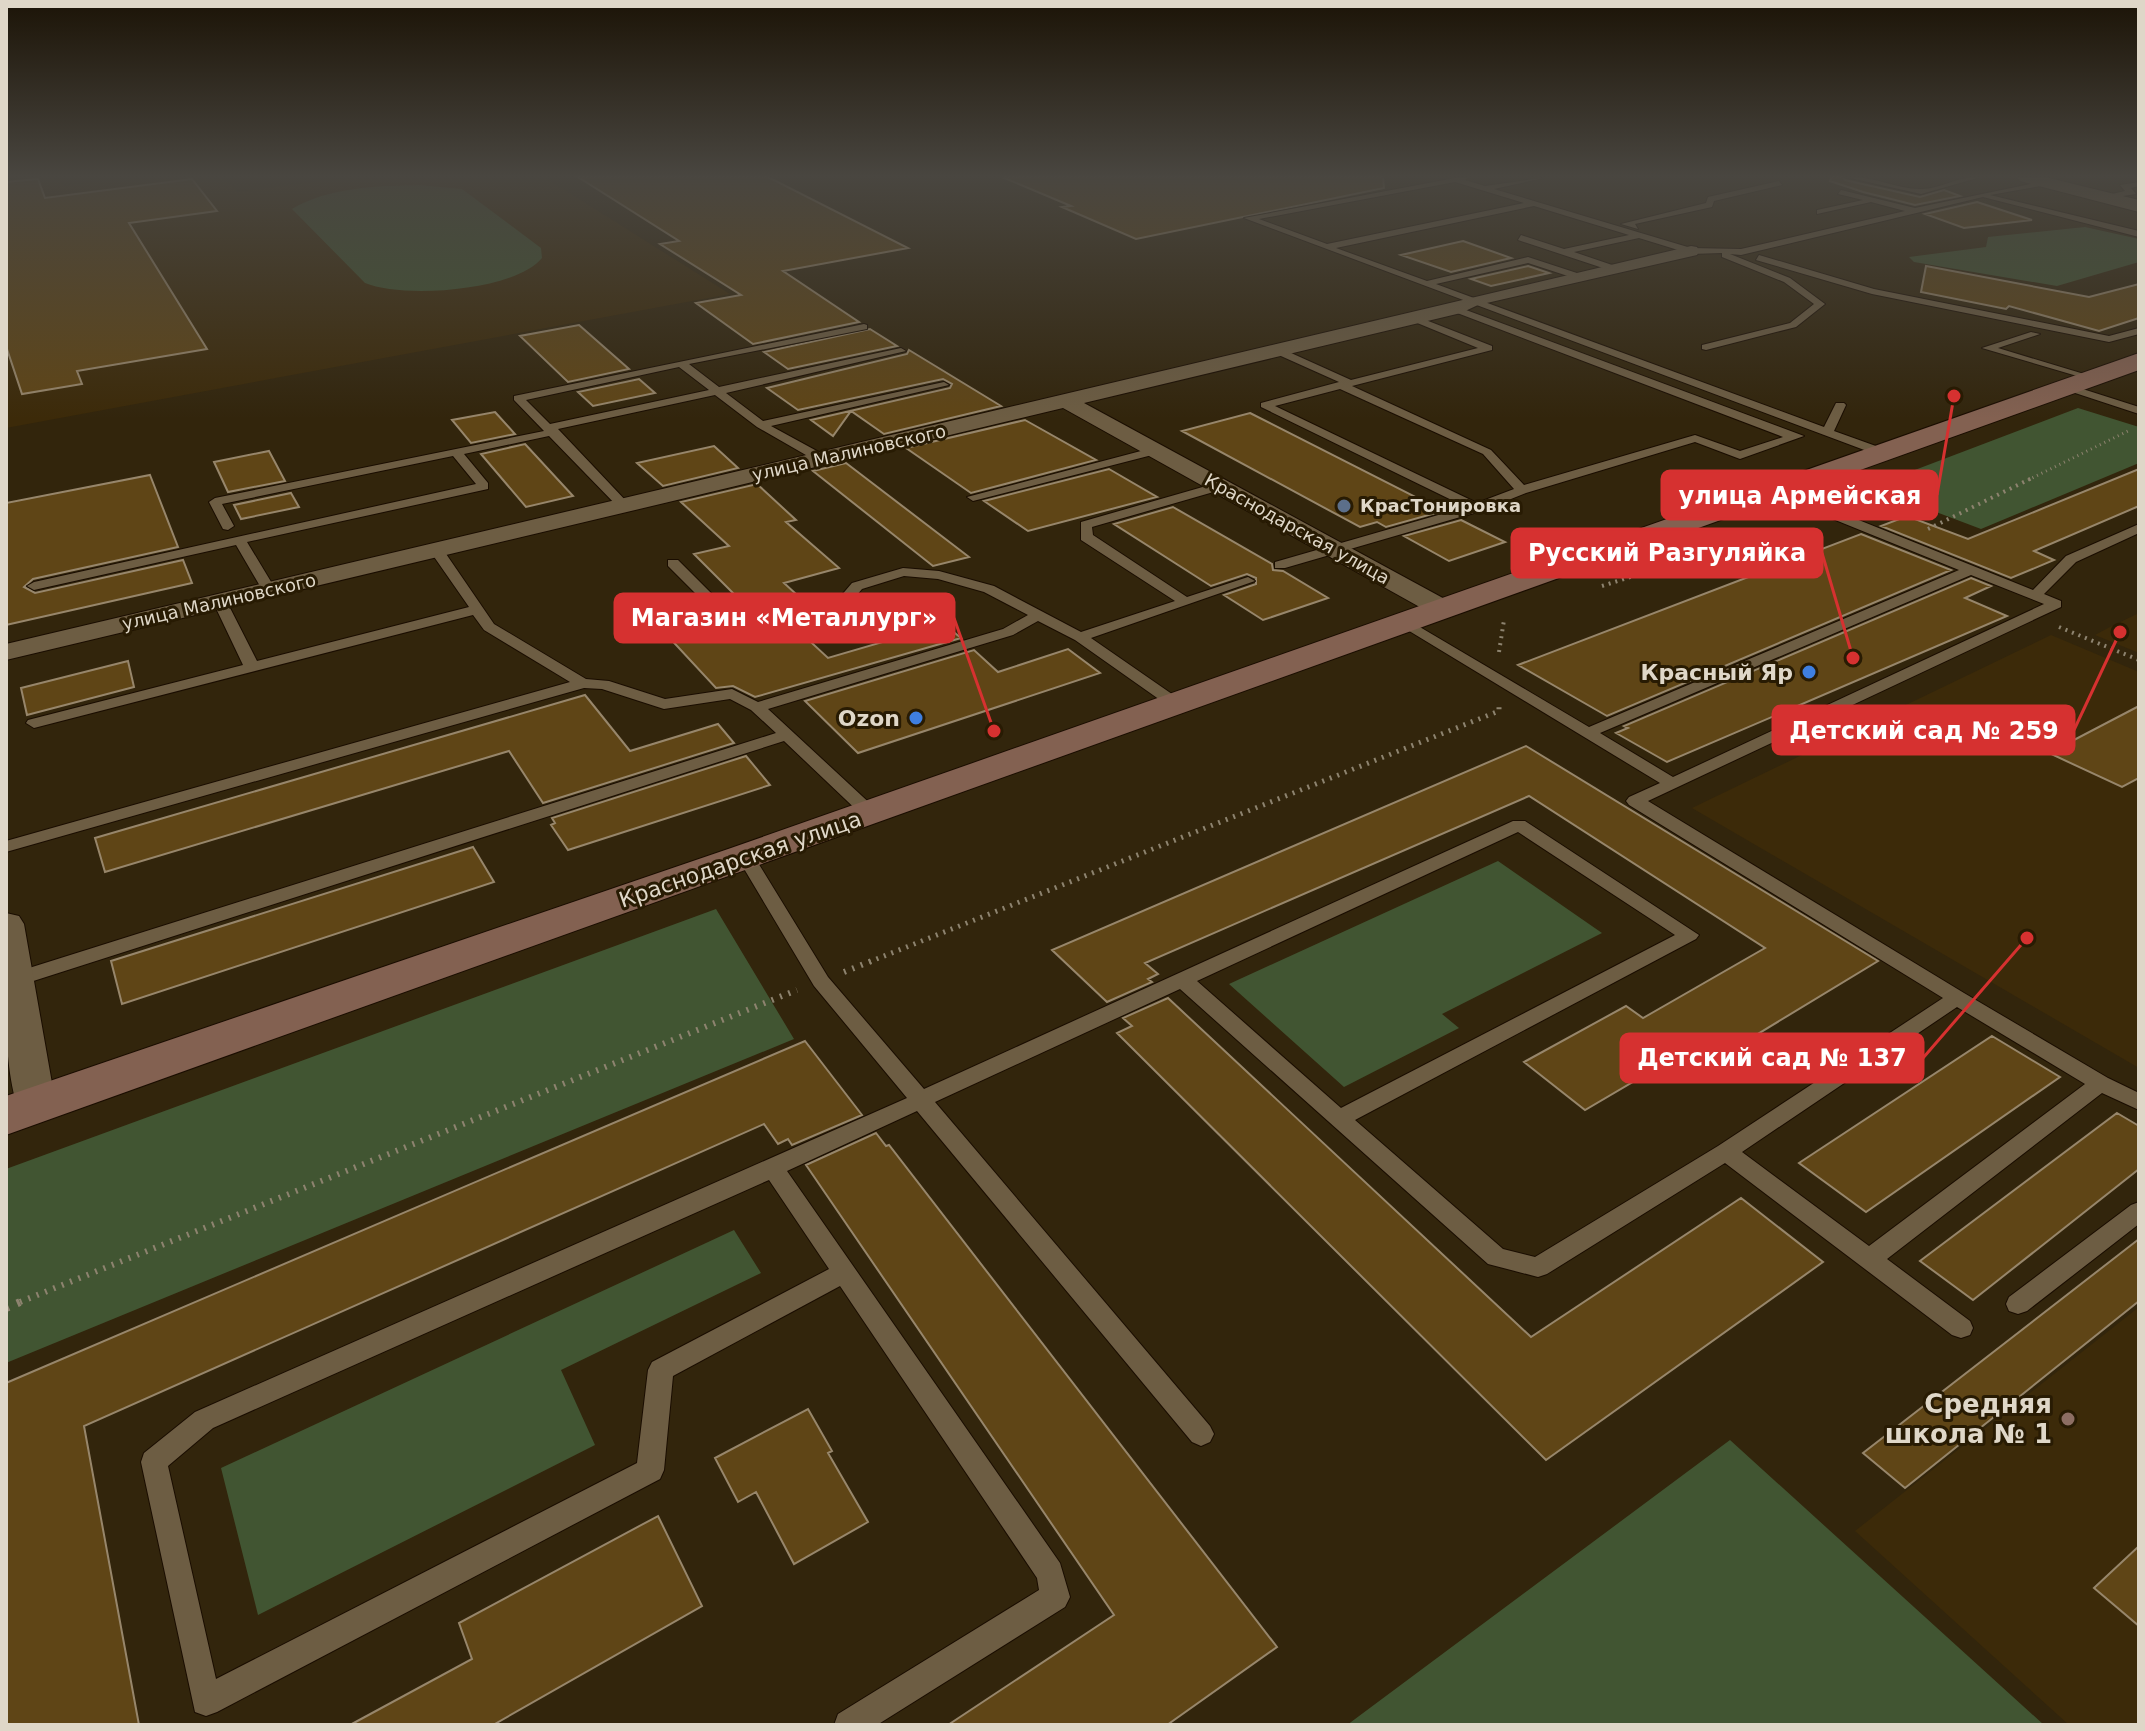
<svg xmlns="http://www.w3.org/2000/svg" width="2145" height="1731" viewBox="0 0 2145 1731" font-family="'DejaVu Sans',sans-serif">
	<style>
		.built { fill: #3c2a09 }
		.green { fill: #415532 }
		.building { fill: #5f4516; stroke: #97866b; stroke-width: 2 }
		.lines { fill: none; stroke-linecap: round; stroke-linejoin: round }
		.service-casing { stroke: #1a0d00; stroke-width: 2 }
		.minor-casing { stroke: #1a0d00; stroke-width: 2 }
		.tertiary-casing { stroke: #1a0d00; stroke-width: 2 }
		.secondary-casing { stroke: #1a0d00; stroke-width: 2 }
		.path-far4 { stroke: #8d836f; stroke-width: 3; stroke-dasharray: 1 4; stroke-linecap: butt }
		.path-far3 { stroke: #8d836f; stroke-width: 4; stroke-dasharray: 2 5; stroke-linecap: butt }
		.path-far2 { stroke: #8d836f; stroke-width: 5; stroke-dasharray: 2 6; stroke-linecap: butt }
		.path-far1 { stroke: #8d836f; stroke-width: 6; stroke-dasharray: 2 7; stroke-linecap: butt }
		.path { stroke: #8d836f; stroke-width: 8; stroke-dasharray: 3 9; stroke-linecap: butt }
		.service { fill: #6d5d43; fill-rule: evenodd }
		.minor { fill: #6d5d43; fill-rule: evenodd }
		.tertiary { fill: #6d5d43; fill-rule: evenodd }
		.secondary { fill: #836151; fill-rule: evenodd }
		.service-dot { fill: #5c6f8a; stroke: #281b03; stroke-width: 3 }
		.shop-dot { fill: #3f7fe0; stroke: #281b03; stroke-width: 3 }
		.education-dot { fill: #8d6e63; stroke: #281b03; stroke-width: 3 }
		.labels { text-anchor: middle; stroke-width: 6; stroke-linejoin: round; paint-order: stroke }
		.far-street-label { font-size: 18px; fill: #dfd7c8; stroke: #281b03 }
		.far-poi-label { font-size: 18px; font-weight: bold; fill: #dfd7c8; stroke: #281b03; text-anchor: start }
		.poi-label { font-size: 22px; font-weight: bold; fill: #dfd7c8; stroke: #281b03; text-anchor: end }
		.street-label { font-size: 22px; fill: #dfd7c8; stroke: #281b03 }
		.near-poi-label { font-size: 26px; font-weight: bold; fill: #dfd7c8; stroke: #281b03; text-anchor: end }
		.leader { fill: none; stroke: #d63130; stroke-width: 3 }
		.callout-dot { fill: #d63130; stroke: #281b03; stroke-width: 3 }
		.callout { fill: #d63130; stroke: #d63130; stroke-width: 3 }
		.callout-label { font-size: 24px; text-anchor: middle; font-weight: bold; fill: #fff }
	</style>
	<rect width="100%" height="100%" fill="#32250c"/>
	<!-- built -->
	<path class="built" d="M43 177H58L63 186 137 177H223L237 192 351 177H544L730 294 6 428V181Z
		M2139 613V653L2095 635 2108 628Z
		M2051 635 2139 672V1068L1692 808Z
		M2139 1307V1725H2069L1855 1531Z"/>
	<!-- green -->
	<path class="green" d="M419 185 462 189 541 248 542 258C515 291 403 299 365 283L292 209C329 187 377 186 419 185Z
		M2085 227 2139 239V262L2057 286 1914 262 1909 257 1986 247 1988 237Z
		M2078 408 2139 427V463L1981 529 1870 487Z
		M1498 861 1602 933 1442 1014 1459 1028 1344 1087 1229 984Z
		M716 909 794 1039 6 1363V1169Z
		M734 1230 761 1273 561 1370 595 1445 258 1615 221 1468Z
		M1730 1440 2044 1725H1347Z"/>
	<!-- building -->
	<path class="building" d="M578 177H768L908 248 783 271 859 322 753 344 696 303 741 295 660 244 679 241Z
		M1002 177H1383L1384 188 1136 239 1062 207 1071 206Z
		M1831 177H1843L1845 180 1920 197 1944 190 1960 196 1915 205 1863 192 1830 181Z
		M38 179 45 198 192 179 217 211 129 223 207 349 77 371 82 384 22 394 6 346V182Z
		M1977 202 2032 220 1964 228 1925 214Z
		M1463 241 1511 258 1451 272 1401 255Z
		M1528 266 1549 273 1491 286 1471 279Z
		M1926 266 2089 297 2139 284V318L2099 331 2009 306 2006 309 1921 292Z
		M579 325 629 369 568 382 520 336Z
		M870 329 897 346 788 369 764 352Z
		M909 350 1001 406 884 434 851 411 833 436 811 420 950 388 952 384 943 379 798 410 767 388 907 354Z
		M639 379 655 393 593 406 578 392Z
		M495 412 515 434 471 443 452 420Z
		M1250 413 1443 511 1386 527 1377 522 1360 527 1182 431Z
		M1025 420 1096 460 971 493 906 448Z
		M525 444 573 496 526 507 481 454Z
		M714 446 738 468 663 486 637 463Z
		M269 451 285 481 228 492 214 462Z
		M846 463 969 557 933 566 813 471Z
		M1109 469 1157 497 1028 531 984 501Z
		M2139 469V506L2034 551 2054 560 2011 578 1881 526 1907 516 1968 539Z
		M150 475 178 547 33 579 24 587 35 593 183 560 192 583 6 625V503Z
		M757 484 796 520 786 522 839 568 784 583 808 605 780 613 787 619 758 627 746 623 736 613 749 609 694 554 729 546 681 502Z
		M291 493 299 507 241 519 234 505Z
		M1173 507 1272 564 1273 570 1283 571 1328 598 1263 620 1224 595 1256 584V578L1247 574 1211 586 1114 524Z
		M1461 520 1505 542 1449 561 1404 536Z
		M1861 534 1951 570 1607 716 1518 665Z
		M1971 578 1991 586 1965 598 2007 616 1667 762 1616 733 1628 728 1624 726Z
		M716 619 733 635 757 642 799 631 828 658 944 624 961 638 755 697 733 686 716 688 665 633Z
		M1068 649 1100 673 858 753 805 701 974 650 998 672Z
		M128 661 134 687 27 715 21 688Z
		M585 695 630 751 718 724 734 743 543 803 509 751 105 872 95 838Z
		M2139 706V778L2122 787 2049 753Z
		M1526 746 1878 961 1705 1066 1684 1052 1585 1110 1524 1062 1626 1006 1643 1018 1765 948 1529 796 1145 963 1158 974 1148 979 1152 982 1107 1002 1052 950Z
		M746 756 770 785 568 850 551 825 555 823 552 818Z
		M473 847 494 882 122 1004 111 961Z
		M1168 998 1531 1337 1741 1198 1823 1262 1546 1460 1117 1033 1132 1026 1123 1018Z
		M1992 1036 2060 1077 1866 1212 1799 1163Z
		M805 1041 862 1115 792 1145 788 1139 778 1144 764 1124 84 1426 139 1725H6V1383Z
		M2117 1113 2139 1126V1169L1973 1300 1920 1261Z
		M876 1133 886 1146 889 1145 1277 1647 1167 1725H948L1114 1615 806 1165Z
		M2139 1239V1301L1905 1488 1863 1453Z
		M808 1409 832 1451 828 1453 868 1522 794 1564 756 1492 738 1502 715 1458Z
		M658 1516 702 1606 493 1725H350L472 1659 459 1623Z
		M2139 1546V1626L2094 1588Z"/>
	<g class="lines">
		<!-- service casing -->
		<g class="service-casing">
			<path id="service" d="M1460 177H1468L1465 180 1485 186 1548 177 1494 189 1691 248 1741 249 1905 211 1871 202 1817 214V210L1863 200 1838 194 1841 190 1915 208 2049 180 2052 184 1990 195 2139 231V237L1983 197 1741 255 1730 254 1790 278 1825 304 1796 327 1706 350 1702 349V345L1790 323 1814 304 1784 282 1722 257V253L1691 254 1639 238 1574 252 1618 267 1615 272 1518 240 1521 235 1564 249 1629 235 1534 206 1336 248 1427 281 1528 257 1583 275 1580 280 1528 263 1436 284 1824 427 1836 403H1844L1846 405 1834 431 1887 450V456L1883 457 1244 218ZM1455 182 1524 203 1327 244 1259 219Z
				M1846 177C1871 175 1895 189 1920 189 1940 190 1960 175 1981 177L1921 194Z
				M1779 181 1782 185 1714 201 1712 207 1635 224 1638 229 1621 224 1706 203 1708 197Z
				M2139 182V186L2131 188 2136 194 2103 199 2099 197 2125 191 2120 185Z
				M1759 255 1874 289 2109 336 2139 328V334L2109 342 1872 294 1756 260Z
				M1452 307H1458L1804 436 1740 459 1695 442 1526 493 1481 511 1285 568H1275V562L1466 507 1261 407V403L1339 382 1272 352V348H1280L1351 380 1478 348 1410 320V316L1413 315 1492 346V350L1352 386 1491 450 1524 485 1695 435 1740 451 1783 437 1452 311ZM1340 389 1483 454 1514 489 1477 503 1275 406Z
				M864 324 867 325V329L689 364 719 387 901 348 906 351 726 393 763 421 944 382 949 385 771 426 826 456V462H818L757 427 715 395 558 429 628 503V509H620L549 436 464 454 488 483V489L247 542 276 590 274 593H264L236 545 34 590 27 586 34 582 476 484 453 456 222 504 234 526 228 530 223 529 209 502 215 498 544 431 514 400V396ZM679 367 709 390 550 424 526 400Z
				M2031 332 2040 334 1998 348 2094 377V381L1982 348Z
				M2067 384 2139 407V414L2063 389 2062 387Z
				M1156 447 1160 449V453L973 501 967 497Z
				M1220 482 1226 486 1224 489 1092 527 1093 535 1187 597 1248 577 1255 581 1091 638 1182 701 1184 704 1182 707H1170L1075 640 1038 621 1013 635 768 709 876 809 879 813 876 817H864L784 741 24 984H10L7 979 10 974 776 733 751 710 730 699 664 709 602 689 584 688 6 852V841L570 682 484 630 473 615 34 728 26 723 28 720 243 665 213 602 215 599 220 598 227 602 257 661 469 607 430 551 437 547 442 548 494 624 586 679 609 681 665 699 732 689 758 702 1003 629 1028 615 984 592 938 579 904 576 862 589 838 617 758 639 734 632 668 566V560H678L744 626 758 630 828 611 852 583 903 568 939 571 994 586 1081 632 1175 601 1081 540V522Z
				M1771 488H1779L2033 590 2066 556 2139 524V533L2076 562 2044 594 2061 601V607L1648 801 1964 993 2108 1078 2139 1093V1110L2102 1093 1887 1259 1970 1321 1973 1328 1970 1335 1961 1338 1952 1335 1725 1163 1547 1274 1538 1277 1488 1264 1180 989 935 1102 1210 1426 1214 1434 1210 1442 1201 1446 1192 1442 917 1111 787 1171 1060 1563 1070 1597 1065 1607 877 1725H834L838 1714 1039 1590 1037 1578 840 1286 673 1376 664 1470 660 1479 217 1712 206 1716 195 1712 141 1462 144 1453 195 1412 907 1098 814 986 737 857 740 853H752L828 977 924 1089 1513 821H1525L1699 935 1696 939 1355 1120 1503 1249 1535 1257 1718 1146 1943 998 1629 805 1626 801 1629 797 1660 783 1396 623 1398 620H1408L1589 727 1959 570 1771 494ZM1971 575 2044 604 1673 777 1600 733ZM1518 832 1675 935 1341 1108 1197 981ZM1957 1007 2085 1084 1869 1246 1742 1152ZM769 1180 829 1269 652 1362 648 1370 637 1463 216 1679 168 1466 213 1428Z
				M2139 1202V1224L2027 1311 2018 1314 2009 1311 2006 1304 2009 1297 2131 1205Z"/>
		</g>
		<!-- minor casing -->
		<g class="minor-casing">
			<path id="minor" d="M1691 246 1697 247 1699 251 1697 255 1478 305 1461 313 1084 403 1452 603 1456 609 1452 615H1434L1063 408 6 660V644Z
				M6 913 19 916 24 924 56 1106 50 1116 36 1121 22 1116C0 1076 6 963 6 913Z"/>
		</g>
		<!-- tertiary casing -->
		<g class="tertiary-casing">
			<path id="tertiary" d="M2017 177H2045L2139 200V212L2020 181Z"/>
		</g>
		<!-- secondary casing -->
		<g class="secondary-casing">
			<path id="secondary" d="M2139 353V370L6 1135V1096L731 848Z"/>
		</g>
		<!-- path-far4 -->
		<path class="path-far4" d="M2028 480 2130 430"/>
		<!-- path-far3 -->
		<path class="path-far3" d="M1928 529 2032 478
			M1602 586 1668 565 1702 550
			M2059 627 2139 660
			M1499 652 1504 620"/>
		<!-- path-far2 -->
		<path class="path-far2" d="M869 962 1499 711V706"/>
		<!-- path-far1 -->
		<path class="path-far1" d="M844 972 874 960
			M20 1302 797 990"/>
		<!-- path -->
		<path class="path" d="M6 1308 25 1300"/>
		<!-- service -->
		<use href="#service" class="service"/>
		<!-- minor -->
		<use href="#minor" class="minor"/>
		<!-- tertiary -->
		<use href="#tertiary" class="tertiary"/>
		<!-- secondary -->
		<use href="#secondary" class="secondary"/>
	</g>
	<!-- sky -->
	<linearGradient id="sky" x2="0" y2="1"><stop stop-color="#1c1407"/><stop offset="0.42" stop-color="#494640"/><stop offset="1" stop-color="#494640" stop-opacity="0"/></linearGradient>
	<rect width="2145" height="419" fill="url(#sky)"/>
	<!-- markers -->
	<circle class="service-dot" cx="1344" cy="506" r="8"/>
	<g class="shop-dot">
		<circle cx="1809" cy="672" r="8"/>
		<circle cx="916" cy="718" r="8"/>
	</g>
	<circle class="education-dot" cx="2068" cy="1419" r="8"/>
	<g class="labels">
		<!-- far-street labels -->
		<g class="far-street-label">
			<text transform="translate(849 453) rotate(-13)" y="6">улица Малиновского</text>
			<text transform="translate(1297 529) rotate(29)" y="6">Краснодарская улица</text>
			<text transform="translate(219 602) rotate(-13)" y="6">улица Малиновского</text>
		</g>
		<!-- far-poi labels -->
		<g class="far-poi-label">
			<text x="1360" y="512">КрасТонировка</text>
		</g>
		<!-- poi labels -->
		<g class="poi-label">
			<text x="1793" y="680">Красный Яр</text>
			<text x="900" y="726">Ozon</text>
		</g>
		<!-- street labels -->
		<g class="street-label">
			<text transform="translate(740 859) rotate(-19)" y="8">Краснодарская улица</text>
		</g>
		<!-- near-poi labels -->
		<g class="near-poi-label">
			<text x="2052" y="1413">Средняя<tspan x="2052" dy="30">школа № 1</tspan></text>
		</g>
	</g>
	<!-- callouts -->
	<path class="leader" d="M1954 396L1937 495M1853 658L1822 553M994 731L954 618M2120 632L2074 730M2027 938L1923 1058"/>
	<g class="callout-dot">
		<circle cx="1954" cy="396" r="8"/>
		<circle cx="1853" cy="658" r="8"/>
		<circle cx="994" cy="731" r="8"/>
		<circle cx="2120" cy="632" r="8"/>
		<circle cx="2027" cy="938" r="8"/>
	</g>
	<g class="callout">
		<rect x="1662" y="471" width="275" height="48" rx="8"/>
		<rect x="1512" y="529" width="310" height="48" rx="8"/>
		<rect x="615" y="594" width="339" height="48" rx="8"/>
		<rect x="1773" y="706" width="301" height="48" rx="8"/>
		<rect x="1621" y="1034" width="302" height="48" rx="8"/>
	</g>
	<g class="callout-label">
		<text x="1800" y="504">улица Армейская</text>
		<text x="1667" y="561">Русский Разгуляйка</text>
		<text x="784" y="626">Магазин «Металлург»</text>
		<text x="1924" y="739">Детский сад № 259</text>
		<text x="1772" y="1066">Детский сад № 137</text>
	</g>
	<!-- border -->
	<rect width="2145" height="1731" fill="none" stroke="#dfd7c8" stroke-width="16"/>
</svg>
